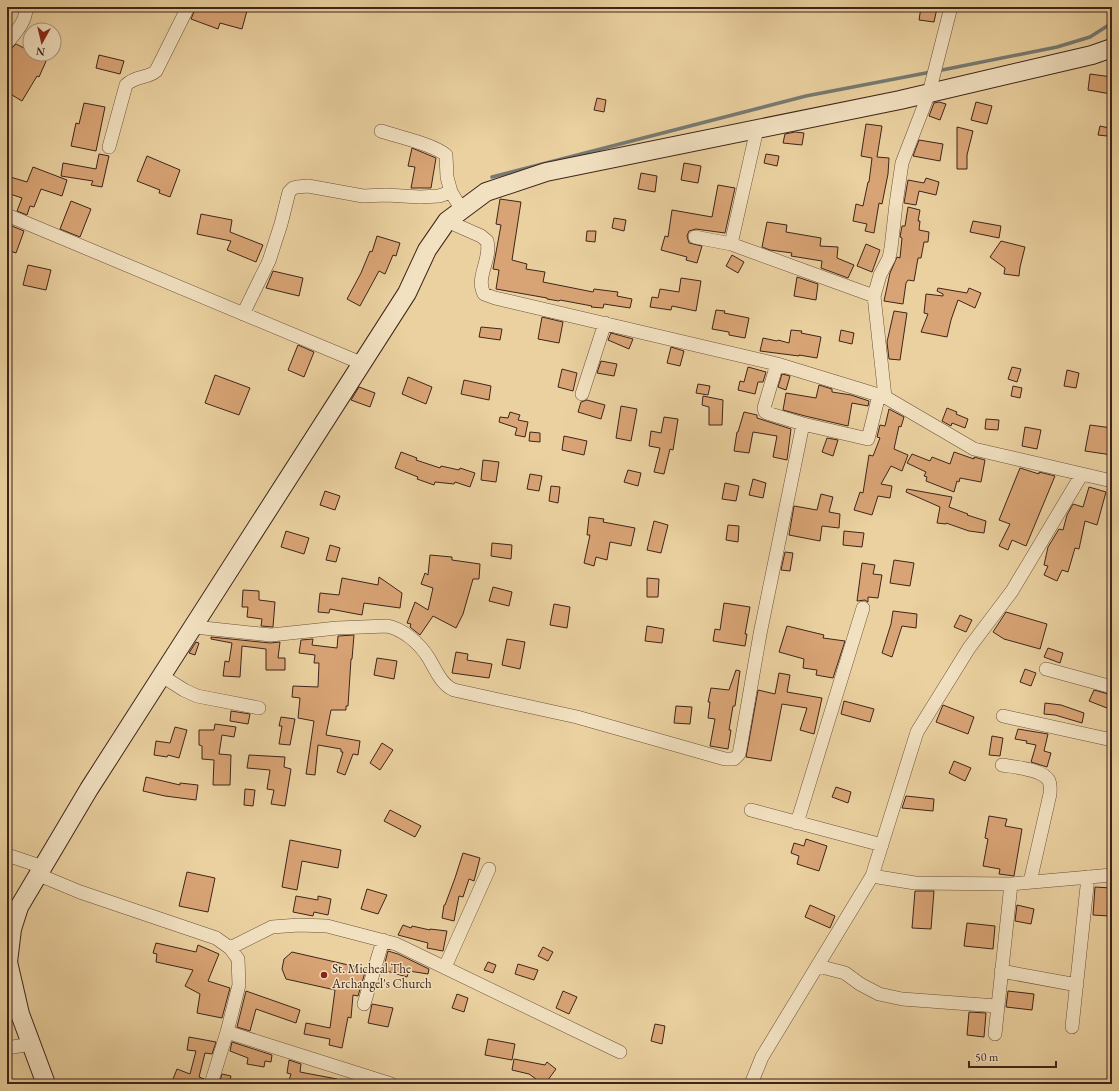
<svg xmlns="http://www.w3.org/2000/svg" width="1119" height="1091" viewBox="0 0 1119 1091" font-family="'EB Garamond',serif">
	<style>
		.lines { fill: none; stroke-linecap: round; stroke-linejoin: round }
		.stream { stroke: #777b74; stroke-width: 3.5 }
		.building { fill: #d9a475; stroke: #3e251b }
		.street-casing { stroke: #69503c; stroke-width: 14 }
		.secondary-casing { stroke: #3e251b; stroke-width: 20 }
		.street { stroke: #f2e1c1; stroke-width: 13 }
		.secondary { stroke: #f2e1c1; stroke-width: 18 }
		.poi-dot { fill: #8f2418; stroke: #f2e1c1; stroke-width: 1.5 }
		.labels { text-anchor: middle; stroke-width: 3; stroke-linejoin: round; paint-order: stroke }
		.poi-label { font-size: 13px; fill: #3e251b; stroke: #f2e1c1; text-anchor: start }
	</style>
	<rect width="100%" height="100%" fill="#ebd1a0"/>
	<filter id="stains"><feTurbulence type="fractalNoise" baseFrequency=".005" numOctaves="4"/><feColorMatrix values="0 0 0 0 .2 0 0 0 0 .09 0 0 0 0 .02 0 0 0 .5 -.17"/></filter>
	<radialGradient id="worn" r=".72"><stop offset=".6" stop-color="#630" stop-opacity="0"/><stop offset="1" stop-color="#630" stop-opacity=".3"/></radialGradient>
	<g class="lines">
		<!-- stream -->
		<path class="stream" d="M937 71 1057 47 1090 37 1112 23
			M492 177 806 96 931 72"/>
	</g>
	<!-- building -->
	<path class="building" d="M196 7H248L242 29 220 23 218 29 191 19Z
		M921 7 937 8 934 22 919 20Z
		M16 44 30 51V54H37L47 59 39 77 37 76 22 101 7 92V51L10 50Z
		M99 55 124 61 120 74 96 68Z
		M1090 74 1112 77 1111 94 1088 90Z
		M597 98 606 100 604 112 594 110Z
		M939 102 946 104 940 120 929 116 934 103Z
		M976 102 992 106 987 124 971 120Z
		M84 103 105 107 96 151 71 146 76 123 79 124Z
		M866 124 882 126 877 157 889 158 888 174 882 204 879 203 874 233 865 231 867 224 853 221 856 204 863 206 868 182H869L872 158 861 156Z
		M1100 126 1109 128 1107 136 1098 135Z
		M957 127 973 131 967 155V169H957Z
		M795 132 804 133 802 145 783 143 785 134Z
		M919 140 943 144 940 161 913 156Z
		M412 148 436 158 431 188H411L415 167 408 166Z
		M99 154 109 156 102 187 91 185 93 181 61 176 63 163 96 169Z
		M766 154 779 156 777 166 764 163Z
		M147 156 180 170 170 197 159 193 160 190 137 181Z
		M684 163 701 166 698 183 681 180Z
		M33 167 67 180 62 196 41 189 34 207 30 206 27 215 17 211 22 198 7 193V176L27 182Z
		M641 173 657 176 655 192 638 189Z
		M926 178 939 182 936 195 919 191 916 205 904 203 908 180 924 183Z
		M718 185 735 188 725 233 696 229 689 231 687 236 689 243 702 246 697 263 686 260 687 257 661 250 665 236 668 237 672 210 712 217Z
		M500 199 521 202 512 260 527 264 526 269 545 272 543 282 593 292 594 289 618 292 617 296 632 299 630 308 604 304 603 308 591 307 592 306 560 300 559 301 547 299V298L496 289 499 270 493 269 501 225 496 224Z
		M71 201 91 209 80 237 60 229Z
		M908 207 920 210 918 221H920L919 230 929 232 928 242H924L921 258H918L914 281 908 280 906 283 903 304 884 301 890 273 897 257 900 258 902 238 900 237 902 226H905Z
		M201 214 232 220 230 232 263 245 256 262 227 250 231 241 197 234Z
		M614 218 626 220 624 231 612 228Z
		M973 221 1001 226 999 238 970 232Z
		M767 222 787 225 786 232 821 238 820 246 838 247 837 258 854 265 848 278 821 268 822 261 791 256 792 253 770 250 762 247Z
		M7 224 24 231 16 253 7 250Z
		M587 231H596L595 242 586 241Z
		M377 236 400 243 396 256 393 255 385 274 379 271 360 306 347 299 361 273 370 251 372 252Z
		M1001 241 1025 247 1020 267 1019 276 1004 274 1005 268 990 257Z
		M866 244 880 250 872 272 857 266Z
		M732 255 744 262 738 273 726 266Z
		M28 265 51 270 46 290 23 285Z
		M273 271 303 278 299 296 266 288Z
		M797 277 818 284 816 300 794 296Z
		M681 278 701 281 696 311 672 306 671 310 650 307 652 297 658 298 660 289 679 292Z
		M938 288 967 293 969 288 981 293 975 308 958 300 951 320 947 337 921 332 928 314 924 313 926 294 943 296V294L937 291Z
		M716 310 725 311 724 313 749 318 745 338 729 335V332L712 329Z
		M894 311 907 313 900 360 889 359 887 342Z
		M542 317 563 322 559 343 538 339Z
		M481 327 502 329 500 340 479 337Z
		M791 330 802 331 801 333 821 337 817 358 799 355V356L760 351 763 338 777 341 778 340 789 343Z
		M841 330 854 333 852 344 839 341Z
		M611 333 633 339 629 349 608 340Z
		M298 345 314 352 304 377 288 370Z
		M671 347 684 351 680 366 667 363Z
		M601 361 617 364 614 376 597 373Z
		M748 367 766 372 763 382H758L755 394 738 390 740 381 744 382Z
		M1012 367 1021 369 1017 382 1008 379Z
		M562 369 577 373 573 391 558 387Z
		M1067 370 1079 373 1076 388 1064 386Z
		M782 374 790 376 786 390 778 387Z
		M215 375 250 388 239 415 205 403Z
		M408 377 432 387 426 404 402 394Z
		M464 380 491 386 489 400 461 394Z
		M698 384 710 386 708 395 696 393Z
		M819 385 832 389V392L851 395 869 401 868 406 852 403 848 426 805 416 783 410 786 393 816 398Z
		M1013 386 1022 388 1020 398 1011 396Z
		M359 387 375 393 370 407 351 400Z
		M703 396 723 400 722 425H709V407L702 405Z
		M587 400 605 405 601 419 578 412 581 402Z
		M621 406 637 409 631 441 616 438Z
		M947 408 957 412 956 414 968 419 965 428 952 423 951 426 942 421Z
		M889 409 904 417 901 427 899 426 894 449 908 455 902 471 891 466 881 484 892 486 890 498 878 496 872 515 854 510 860 492 863 493 869 455 873 456 880 438 877 437 880 425 885 426Z
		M510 412 520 415 518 420 528 422 525 437 515 435 517 428 499 422 500 417 508 418Z
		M744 412 757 415V418L791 429 787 460 773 457 777 436 753 432 749 453 734 451 737 432H738Z
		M664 417 678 419 673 450 670 449 664 474 654 472 660 448 649 446 651 431 661 433Z
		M986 419 999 420 998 430 985 429Z
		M1090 425 1112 428V455L1085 451Z
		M1025 427 1041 430 1037 449 1022 446Z
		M530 432 540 433V442L529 441Z
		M564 436 587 441 584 455 562 450Z
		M827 438 838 440 833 456 822 452Z
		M401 452 417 458 416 460 440 468 441 466 459 470 460 468 475 473 470 487 455 482 454 484 435 482 434 485 417 479 418 477 395 468Z
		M954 452 974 459V457L985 460 981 482 960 478 959 482 957 481 954 492 926 481 927 477 924 476 926 472 907 463 912 454 930 461 932 457 950 464Z
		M483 460 499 462 496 482 481 480Z
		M1020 468 1039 474V472L1055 476 1026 546 1012 540 1008 550 999 546 1010 524 999 520Z
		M628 470 641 473 638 486 624 482Z
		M530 474 542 476 539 491 527 489Z
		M753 479 766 483 763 498 749 495Z
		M725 483 739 486 736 501 722 499Z
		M551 486 560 487 558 503 549 501Z
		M1089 487 1106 492 1097 525 1085 521 1079 549 1075 548 1068 572 1062 570 1057 581 1044 575 1048 566 1044 565 1048 547 1059 529 1063 530 1067 515 1073 504 1083 507Z
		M907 489 952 497 949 507 968 514 967 515 986 521 984 533 969 531 946 523V524L937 523 940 507 906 492Z
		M325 491 340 496 335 510 320 505Z
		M821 494 833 497 829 512 840 514 839 528 822 526 820 541 789 535 794 506 817 510Z
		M589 517 604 519 603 522 635 528 631 546 610 542 607 560 596 557 594 566 584 563 590 535H587Z
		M654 521 668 525 661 553 647 550Z
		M728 525 739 526 738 542 726 540Z
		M286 531 309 538 304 554 281 547Z
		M844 531 864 533 862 547 843 545Z
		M492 543 512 545 511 559 491 556Z
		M330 545 340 548 336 562 326 560Z
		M785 552 793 553 790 571 781 570Z
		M430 555 452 557V560L480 564 479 579H473L463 614 456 628 433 616 420 635 410 627 411 624 407 623 415 602 428 610 433 588 421 584 425 573 428 575Z
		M894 560 914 563 910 586 890 583Z
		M862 563 875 565 873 574 882 575 878 598 868 597V602L865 600 857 601Z
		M379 577 402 593 400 608 364 603 362 615 330 609 329 613 318 612 320 593 339 595 342 578 378 585Z
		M647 578 659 579 658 597H647Z
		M493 587 512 592 509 606 489 601Z
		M243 590 259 591V600L275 602 273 627 261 626 262 619 247 617 248 607H242Z
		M724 603 750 607 745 634H747L745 646 713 641 715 629 720 630Z
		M554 604 570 607 567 628 550 625Z
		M893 611 917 614 916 628 902 626 892 657 882 653 891 624Z
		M1006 612 1047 624 1040 649 1004 639 993 632Z
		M960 615 972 620 966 632 954 627Z
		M647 626 664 629 662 643 645 641Z
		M787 626 824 635 823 638 845 641 833 678 816 675 817 670 803 668 804 659 779 652Z
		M354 635 352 659H351L348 706H346V710H331L326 735 360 741 358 755 353 754 345 775 337 772 343 752H341V749L318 745 315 775 306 774 314 721 298 718 300 698 292 697 293 686 318 687 319 663H314L315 655 299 653 301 640 313 639 312 645 337 648 338 636Z
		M211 637 270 643 280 642 278 658H285V670H266V649L242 646 240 677 223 676 225 661 229 662 232 643 211 639Z
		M507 639 525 642 520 669 502 665Z
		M196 642 199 643 195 655 189 653Z
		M1048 648 1063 653 1060 663 1044 657Z
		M456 652 468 654 467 660 492 664 489 678 452 673Z
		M377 658 397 661 394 679 374 675Z
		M1025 669 1036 673 1031 686 1020 682Z
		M736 670 740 671 735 706H733L729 730H731L728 749 710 746 715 719 708 718 710 702H708L711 688 729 690Z
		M779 673 790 675 787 692 822 698 814 734 800 730 807 708 782 704 771 761 746 757 758 690 775 694Z
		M1094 690 1112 695V710L1089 701Z
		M844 701 874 709 870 722 841 714Z
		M1045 703 1061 705 1084 713 1082 723 1055 715 1044 714Z
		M943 705 974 717 968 734 936 722Z
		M676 706 692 707 690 724 674 723Z
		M231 711 250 714 248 724 230 721Z
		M281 717 295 719 290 745 279 744 282 726H279Z
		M215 724 236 727 234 737 222 735 219 754 231 755 230 785H213L214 760 202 759V746L199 745V730H214Z
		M175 727 187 730 179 758 168 755 167 757 154 755 156 741 170 743Z
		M1018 729 1048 734 1044 751 1051 753 1047 767 1031 762 1036 745 1026 743 1027 741 1015 739Z
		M992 736 1003 738 1000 756 989 755Z
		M382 743 393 750 380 770 370 763Z
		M249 755 285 757 284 767 291 769 285 806 271 804 274 790 267 789 270 770 247 768Z
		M954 761 971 768 965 781 949 773Z
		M146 777 180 785V783L198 785 196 800 165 796 143 791Z
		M836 787 851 792 848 803 832 797Z
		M245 789 255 790 253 806 244 805Z
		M906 796 934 799 933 811 902 808Z
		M390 810 421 826 415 837 384 821Z
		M989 816 1007 819 1005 826 1022 829 1014 876 999 874 1000 869 983 866 988 839 985 838Z
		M806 839 827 846 819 871 797 864 799 856 791 853 794 843 804 846Z
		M290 840 341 850 338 868 302 861 297 890 282 887Z
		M463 853 480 858 474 881 469 879 463 897 459 896 454 921 442 918 444 905H445L455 878Z
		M187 872 215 878 208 912 179 906Z
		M1095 887 1111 888 1109 916 1093 915Z
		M367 889 387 895 378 914 361 909Z
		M915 891H934L931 929 912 928Z
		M296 896 318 900V896L331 899 328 915 314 912 313 916 293 912Z
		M810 905 835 916 830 928 805 917Z
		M1017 905 1034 909 1031 924 1015 921Z
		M967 923 995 926 993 949 964 946Z
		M403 925 411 928 412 926 430 930V929L447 931 443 951 427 948 428 943 398 935Z
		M156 943 196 952 198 945 219 954 208 981 230 988 222 1018 197 1013 200 994 185 986 193 970 156 962 157 954 153 953Z
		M543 947 553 952 548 961 538 956Z
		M388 951 398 954 429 969 428 974 409 971 407 977 383 970Z
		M292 952 366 969 358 996 353 995 351 1018 348 1017 342 1048 329 1045 330 1039 304 1034 306 1023 330 1028 335 990 286 979 282 969 284 959Z
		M488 962 496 965 493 973 484 970Z
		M518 964 538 970 534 980 515 974Z
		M246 991 300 1010 296 1023 256 1009 250 1031 237 1027Z
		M563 991 577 997 569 1014 556 1008Z
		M1008 991 1034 994 1032 1010 1006 1007Z
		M457 994 468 998 464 1012 452 1008Z
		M372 1004 393 1008 388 1027 368 1023Z
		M969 1012 986 1013 984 1037 967 1035Z
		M655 1024 665 1026 662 1044 651 1041Z
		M189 1037 216 1042 212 1054 205 1053 199 1077 204 1079 203 1084H177L178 1081 173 1079 177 1069 190 1074 196 1051 187 1050Z
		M488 1039 515 1044 512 1060 485 1055Z
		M232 1042 272 1055 271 1062 265 1061 264 1067 247 1064 248 1058 230 1051Z
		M514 1059 545 1065 547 1062 556 1069 545 1084H543L529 1074 512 1070Z
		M289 1060 301 1064 300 1072 337 1079V1084H288L291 1074 287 1073Z
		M222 1074 231 1076 229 1084H219Z"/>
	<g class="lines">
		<!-- street casing -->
		<g class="street-casing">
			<path id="street" d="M7 43C15 33 27 21 26 7
				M381 131C399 137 433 144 446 155L447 177 451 192 462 210
				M109 147 126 85C136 75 147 79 156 71L188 7
				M7 215 361 363
				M447 221 481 236 487 241C492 259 475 277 484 294L495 298 777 364 885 397 974 449 1112 481
				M695 237 731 244 874 296
				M731 244 757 129
				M243 314 269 261 281 224 289 192 293 188 297 187 308 186 363 196 386 195 420 197 439 196 451 192
				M777 364 764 408 765 412 767 413 803 424 868 439 879 395
				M582 394 605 323
				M885 397 874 296 880 275 889 258 891 248 896 204 902 163 929 93 951 7
				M194 627 271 635 337 628 387 626C403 629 419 643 428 657 435 668 441 685 454 690L577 717 725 759H734L739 754 740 749 760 634 803 424
				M1046 669 1112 687
				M162 676 184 690 197 696 259 708
				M1003 716 1112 740
				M1002 765C1014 767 1043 769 1049 781 1051 785 1050 790 1050 794L1030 882
				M751 810 882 845
				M797 823 863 608
				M7 855 43 867
				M39 875 80 892 216 938 230 948 238 959 239 985 227 1032 211 1084
				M872 876 915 883 1011 884 1112 875
				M230 948 272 927 299 925 327 926 396 944 620 1052
				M818 966 845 973 860 984 879 994 902 999 997 1006
				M445 967 489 869
				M1001 971 1077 985
				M364 1004 383 940
				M1072 1027 1088 877
				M227 1032 391 1084
				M995 1034 1011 884
				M7 1048 31 1044
				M751 1084 762 1057 872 876 917 732 969 648 1012 591 1082 474"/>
		</g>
		<!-- secondary casing -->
		<g class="secondary-casing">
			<path id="secondary" d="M46 1084 20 1014 8 962 12 929 19 907 89 789 407 293 427 250 447 221 486 192 546 172 900 100 1092 55 1112 48"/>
		</g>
		<!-- street -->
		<use href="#street" class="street"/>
		<!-- secondary -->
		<use href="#secondary" class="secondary"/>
	</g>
	<!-- markers -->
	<circle class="poi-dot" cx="324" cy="975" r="4"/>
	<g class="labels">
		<!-- poi labels -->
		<g class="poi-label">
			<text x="332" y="973">St. Micheal The<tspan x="332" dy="15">Archangel's Church</tspan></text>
		</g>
	</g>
	<!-- margin -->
	<rect width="1119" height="1091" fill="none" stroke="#ebd1a0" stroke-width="24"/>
	<rect x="8" y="8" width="1103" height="1075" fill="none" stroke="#3e251b" stroke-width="2"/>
	<rect x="12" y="12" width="1095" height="1067" fill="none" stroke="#3e251b"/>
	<!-- north arrow -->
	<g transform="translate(42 42) rotate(188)"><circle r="19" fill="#f2e1c1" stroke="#aa967f"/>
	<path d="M0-3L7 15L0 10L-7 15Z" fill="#8f2418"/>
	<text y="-6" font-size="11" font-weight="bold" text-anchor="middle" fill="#3e251b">N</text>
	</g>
	<!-- scale -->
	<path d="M969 1061v6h87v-6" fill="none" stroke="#3e251b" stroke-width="2"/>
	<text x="975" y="1061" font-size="12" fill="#3e251b" stroke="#f2e1c1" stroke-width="3" paint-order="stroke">50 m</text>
	<rect width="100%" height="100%" filter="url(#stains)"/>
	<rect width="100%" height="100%" fill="url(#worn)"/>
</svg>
